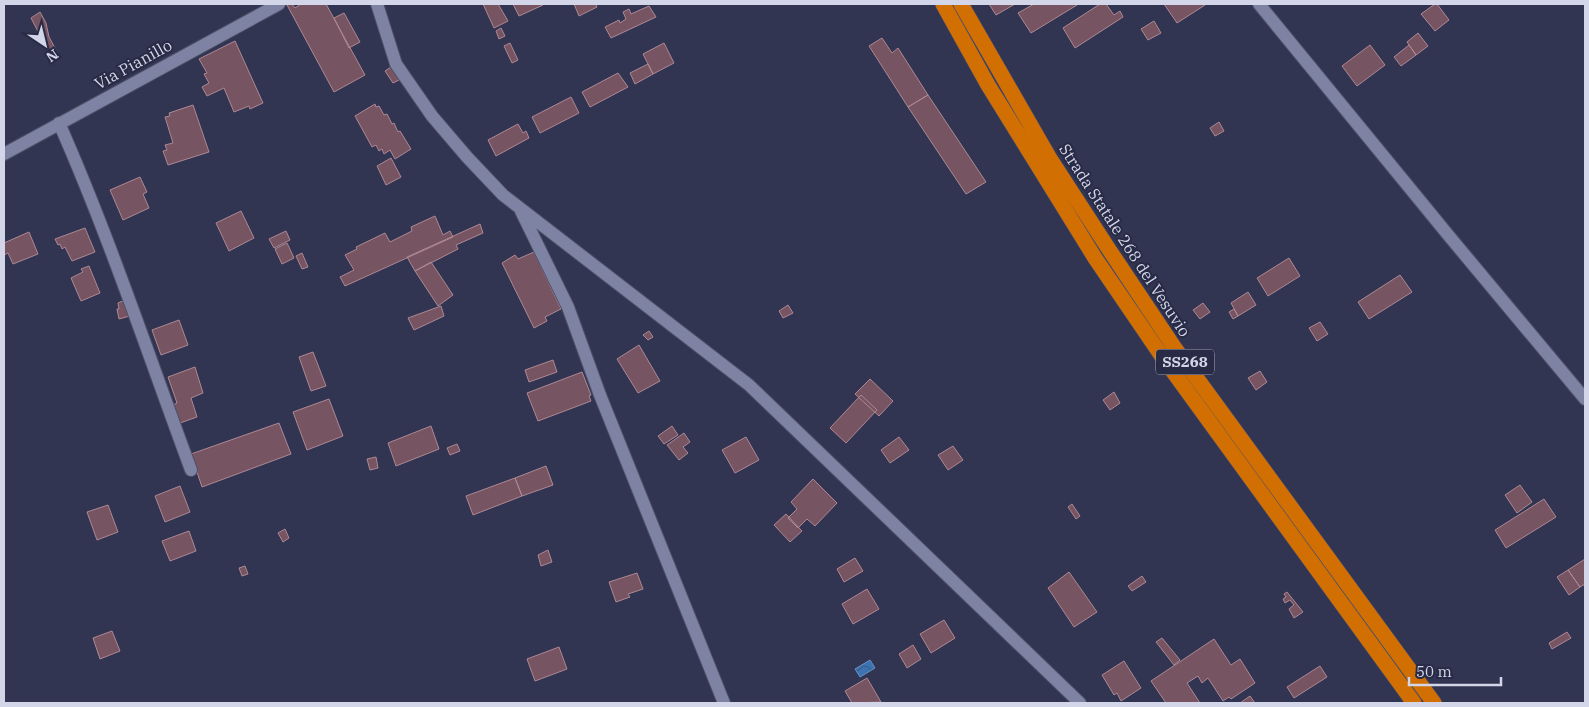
<svg xmlns="http://www.w3.org/2000/svg" width="1589" height="707" viewBox="0 0 1589 707" font-family="'IBM Plex Serif',serif">
	<style>
		.water { fill: url(#water-waves); stroke: #6991c3 }
		.building { fill: #775461; stroke: #ae8895 }
		.lines { fill: none; stroke-linecap: round; stroke-linejoin: round }
		.minor-casing { stroke: #4e5068; stroke-width: 14 }
		.highway-casing { stroke: #4e5068; stroke-width: 16 }
		.minor { stroke: #7e83a4; stroke-width: 12 }
		.highway { stroke: #d16f03; stroke-width: 15 }
		.labels { text-anchor: middle; stroke-width: 4; stroke-linejoin: round; paint-order: stroke }
		.shield { fill: #282b46; stroke: #a0a3b7; stroke-width: 1 }
		.shield-label { font-size: 15px; font-weight: bold; fill: #d3d6e8 }
		.street-label { font-size: 16px; fill: #d3d6e8; stroke: #282b46 }
	</style>
	<defs>
		<pattern id="water-waves" width="16" height="10" patternUnits="userSpaceOnUse" patternTransform="scale(1.25)"><rect width="16" height="10" fill="#3b73b3"/><path d="M0 5q4-4 8 0t8 0" fill="none" stroke="#3d5c82"/></pattern>
	</defs>
	<rect width="100%" height="100%" fill="#323552"/>
	<!-- water -->
	<path class="water" d="M870 660 875 668 860 677 855 669Z"/>
	<!-- building -->
	<path class="building" d="M288 4H292L295 8 301 4H326L365 75 334 92 287 5Z
		M483 4H498L508 21 494 28Z
		M513 4H543V5L519 16Z
		M574 4H598L596 5 597 7 579 16Z
		M989 4H1015L996 15Z
		M1034 4H1076L1077 5 1031 33 1018 13Z
		M1100 4H1106L1114 15 1120 11 1123 17 1075 48 1063 28Z
		M1164 4H1204L1205 5 1177 23Z
		M1435 4H1437L1449 20 1435 31 1421 14Z
		M649 6 656 17 611 38 605 27 619 20 620 23 626 19 623 12 629 9 631 14Z
		M40 12 46 23 49 37 56 50 49 53 31 18Z
		M344 13 360 42 349 48 334 18Z
		M1154 21 1161 33 1148 40 1141 29Z
		M501 28 505 36 499 39 496 31Z
		M1418 33 1428 46 1416 55 1407 42Z
		M882 38 892 53 898 48 928 95 908 107 869 46Z
		M235 41 263 103 250 109 249 106 234 112 224 88 207 96 202 87 209 83 204 74 207 73 199 59Z
		M510 43 518 60 512 63 504 46Z
		M664 43 674 63 653 74 643 54Z
		M1370 45 1385 65 1357 86 1342 66Z
		M1409 45 1416 55 1401 66 1394 57Z
		M648 64 653 74 635 84 630 73Z
		M391 67 399 80 393 83 385 71Z
		M618 73 628 87 590 107 582 92Z
		M928 95 986 182 966 194 908 107Z
		M571 97 579 113 540 133 532 117Z
		M375 104 376 107 379 106 384 115 387 114 392 124 394 123 398 132 400 131 411 149 395 159 390 150 384 154 382 149 379 151 376 145 372 147 355 116Z
		M193 105 209 152 168 165 163 151 167 150 165 145 173 143 165 117 170 116 169 113Z
		M1219 122 1224 131 1215 136 1210 128Z
		M518 124 523 133 526 131 529 138 496 156 488 140Z
		M391 158 401 177 386 185 377 166Z
		M140 177 147 192 143 194 149 208 123 220 110 190Z
		M241 211 254 238 229 251 216 223Z
		M435 216 443 235 450 231 453 237 345 286 340 277 354 270 345 255 357 249 356 247 385 233 390 242 412 231 411 227Z
		M480 224 483 233 456 245 458 249 415 271 407 257Z
		M85 228 95 252 72 261 65 247 62 249 60 244 58 245 55 239Z
		M286 231 290 240 274 248 269 239Z
		M29 232 38 254 13 264 8 253 4 255V243Z
		M287 243 294 258 282 264 275 249Z
		M534 252 561 309 545 317 547 321 534 328 502 263 515 255 518 259Z
		M302 253 308 267 302 269 296 256Z
		M1289 258 1300 276 1268 296 1257 278Z
		M431 262 453 295 438 306 415 271Z
		M89 266 100 293 81 301 71 278 83 272 81 269Z
		M1400 275 1412 292 1369 319 1358 302Z
		M1248 292 1256 305 1238 316 1231 303Z
		M125 300 130 316 119 319 117 309H119L118 303Z
		M1203 303 1210 312 1200 319 1193 310Z
		M788 305 793 313 783 318 779 311Z
		M441 306 444 316 414 330 408 318Z
		M1234 309 1238 316 1233 319 1229 312Z
		M179 320 188 345 161 355 152 330Z
		M1320 322 1328 334 1317 341 1309 328Z
		M649 331 653 337 648 340 643 335Z
		M639 345 660 381 638 393 617 359Z
		M313 352 326 386 311 391 299 357Z
		M553 360 557 372 529 382 525 370Z
		M195 367 203 393 191 398 197 417 180 423 173 405 177 403 168 377Z
		M1260 371 1267 382 1256 390 1248 378Z
		M582 372 591 395 589 396 591 401 538 421 527 393Z
		M870 379 893 401 879 416 855 394Z
		M1114 392 1120 403 1110 410 1103 400Z
		M861 395 877 410 846 443 830 428Z
		M329 399 343 436 307 450 293 412Z
		M279 423 291 454 202 487 191 454Z
		M431 426 439 449 396 466 388 443Z
		M672 426 678 435 664 444 658 436Z
		M684 433 690 442 683 447 688 453 679 460 667 445Z
		M746 437 759 460 735 473 722 450Z
		M899 437 909 450 890 463 881 450Z
		M457 444 460 451 450 455 447 448Z
		M953 446 963 460 948 470 938 455Z
		M376 457 378 468 370 470 367 459Z
		M546 466 553 485 522 496 515 478Z
		M515 478 522 496 473 515 466 496Z
		M813 479 837 503 815 526 807 519 798 528 788 518 797 509 791 502Z
		M1520 485 1532 502 1517 513 1505 495Z
		M180 486 190 512 165 522 155 496Z
		M1544 499 1556 517 1506 548 1495 530Z
		M1072 504 1080 516 1076 519 1068 507Z
		M108 505 118 532 97 540 87 512Z
		M786 514 802 531 790 542 774 525Z
		M285 529 289 538 283 542 278 533Z
		M189 531 196 551 170 561 162 541Z
		M548 550 552 562 541 566 538 555Z
		M855 558 863 571 844 582 837 569Z
		M1585 559V584L1580 587 1568 570Z
		M245 566 248 574 242 576 239 568Z
		M1568 570 1580 587 1569 595 1557 577Z
		M1069 572 1097 612 1074 627 1048 588Z
		M637 573 643 589 628 594 630 597 616 602 609 582Z
		M1142 576 1146 582 1132 591 1128 586Z
		M867 589 879 609 853 624 842 604Z
		M1287 592 1303 612 1294 618 1289 609 1294 605 1290 600 1285 603 1283 599 1286 597 1284 594Z
		M944 620 955 638 931 653 920 634Z
		M112 631 120 651 100 659 93 638Z
		M1567 632 1571 638 1552 649 1549 643Z
		M1162 638 1180 660 1174 665 1156 642Z
		M1214 639 1231 665 1240 659 1255 683 1231 699 1229 697 1223 701 1208 678 1202 683 1198 676 1187 683 1200 703H1166L1151 681Z
		M913 645 921 659 907 668 899 654Z
		M559 647 567 669 535 681 527 659Z
		M1124 661 1141 688 1121 701 1117 693 1114 695 1102 675Z
		M1320 666 1327 677 1294 698 1287 687Z
		M867 678 881 702 852 703 845 691Z
		M1250 696 1255 703H1240Z"/>
	<g class="lines">
		<!-- minor casing -->
		<g class="minor-casing">
			<path id="minor" d="M377 4 396 64 432 116 467 157 503 195 749 385 1080 703
				M1259 4 1449 236 1585 399
				M59 123C109 236 148 354 191 470
				M4 154 279 4
				M521 211 568 307 600 395 724 703"/>
		</g>
		<!-- highway casing -->
		<g class="highway-casing">
			<path id="highway" d="M943 4 988 85 1095 258 1161 355 1414 703
				M961 4 1049 157 1108 248 1174 347 1434 703"/>
		</g>
		<!-- minor -->
		<use href="#minor" class="minor"/>
		<!-- highway -->
		<use href="#highway" class="highway"/>
	</g>
	<g class="labels">
		<!-- shield labels -->
		<rect class="shield" x="1156" y="349.5" width="58" height="25" rx="4"/>
		<g class="shield-label">
			<text x="1185" y="367">SS268</text>
		</g>
		<!-- street labels -->
		<g class="street-label">
			<text transform="translate(133 64) rotate(-29)" y="6">Via Pianillo</text>
			<text transform="translate(1125 240) rotate(57)" y="6">Strada Statale 268 del Vesuvio</text>
		</g>
	</g>
	<!-- border -->
	<rect width="1589" height="707" fill="none" stroke="#d3d6e8" stroke-width="10"/>
	<!-- north arrow -->
	<g transform="translate(45 45) rotate(145)" stroke="#282b46" stroke-width="4" paint-order="stroke">
	<path d="M0-4L9 19L0 12L-9 19Z" fill="#d3d6e8"/>
	<text y="-8" font-size="14" font-weight="bold" text-anchor="middle" fill="#d3d6e8">N</text>
	</g>
	<!-- scale -->
	<path d="M1409 677v8h92v-8" fill="none" stroke="#d3d6e8" stroke-width="2.5"/>
	<text x="1416" y="677" font-size="15" fill="#d3d6e8" stroke="#282b46" stroke-width="4" paint-order="stroke">50 m</text>
</svg>
